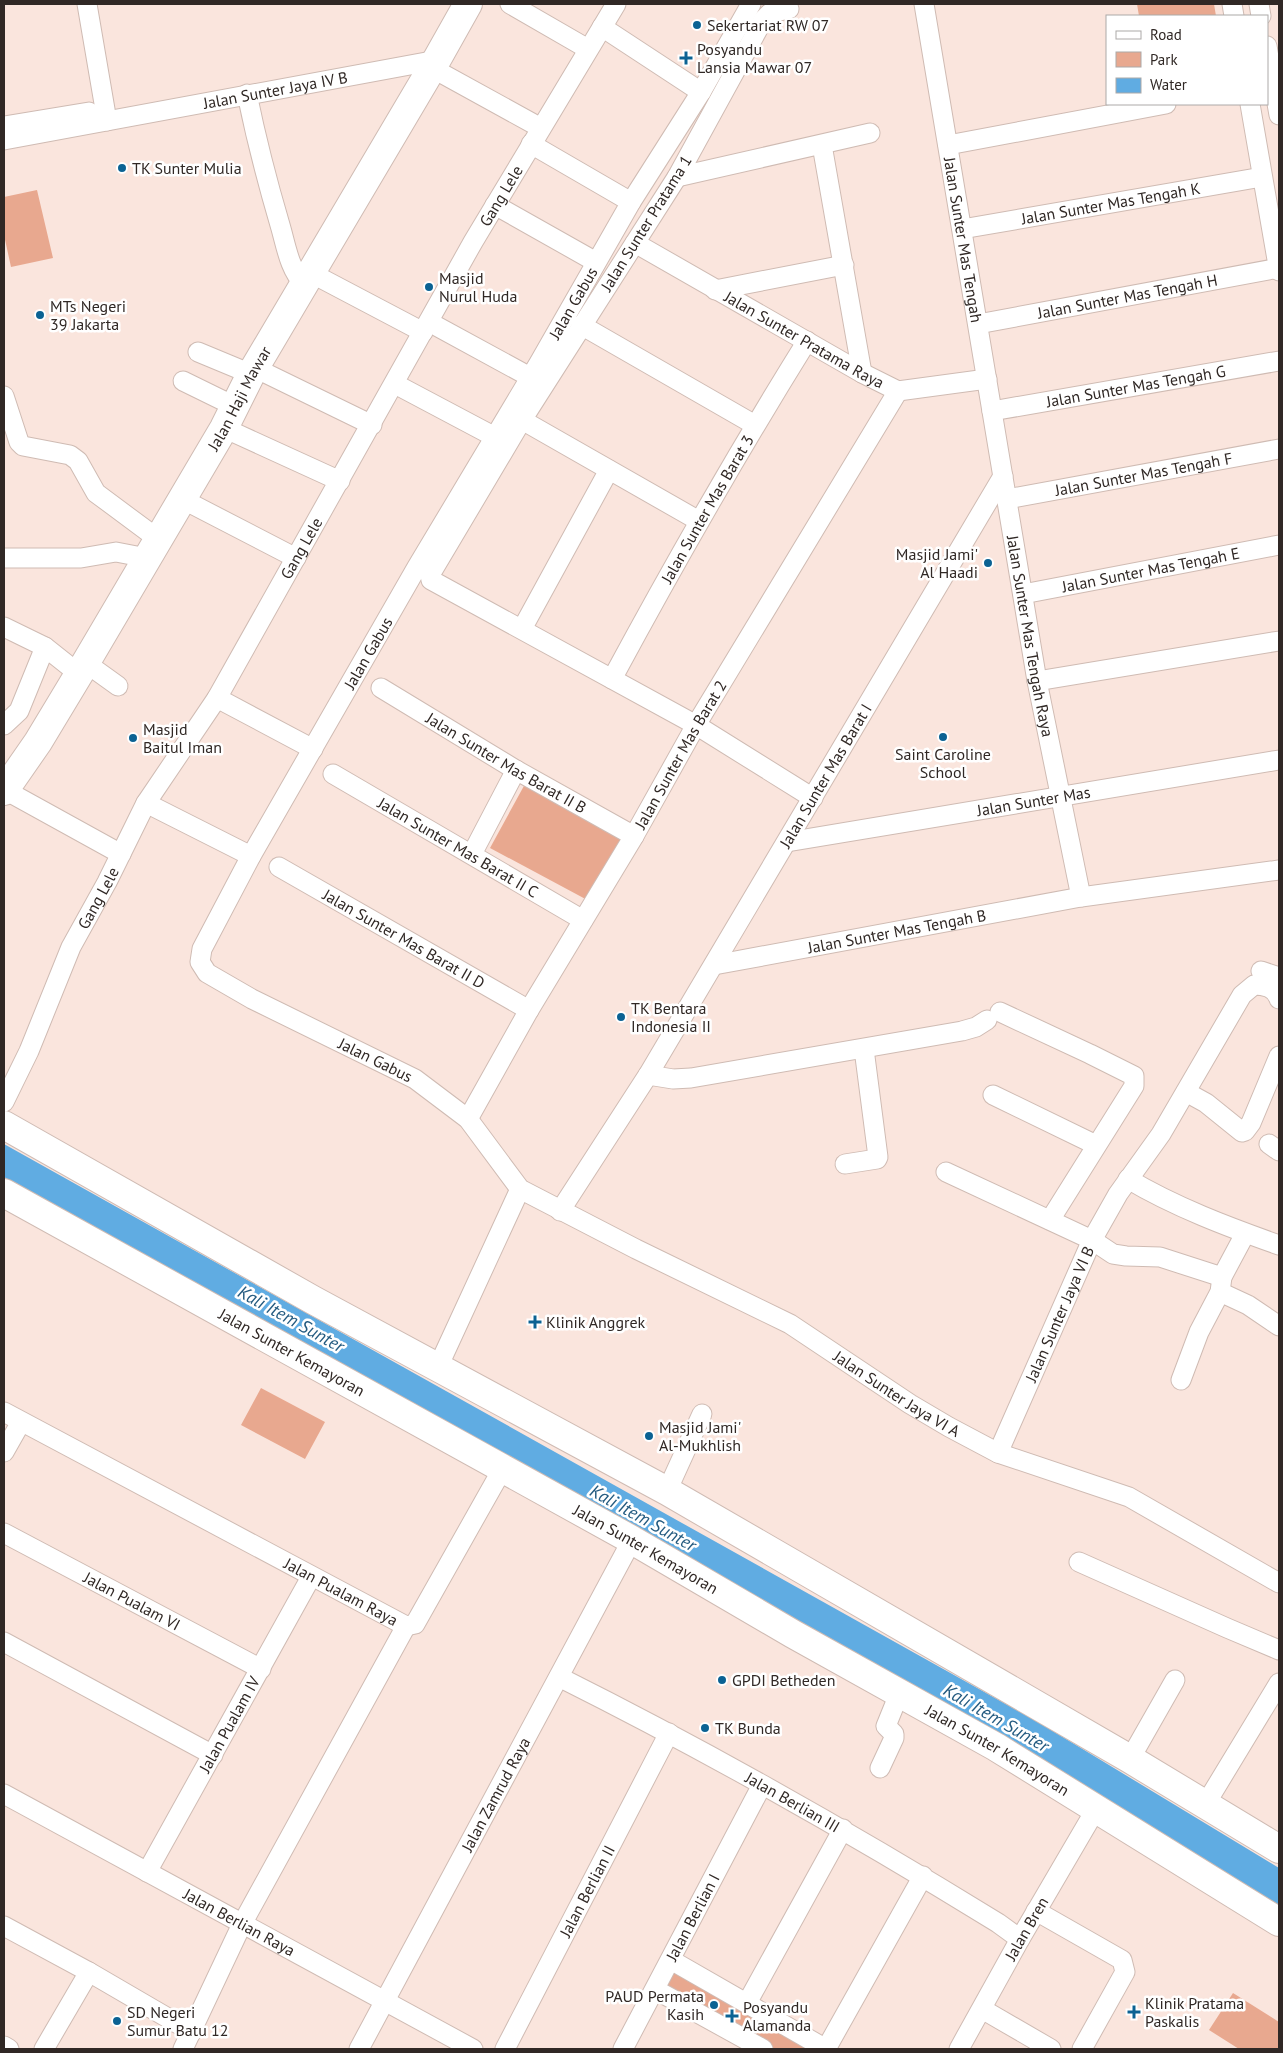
<svg xmlns="http://www.w3.org/2000/svg" width="1283" height="2053" viewBox="0 0 1283 2053" font-family="'PT Sans',sans-serif">
	<style>
		.green { fill: #e8a88f }
		.water { fill: #60ace2 }
		.lines { fill: none; stroke-linecap: round; stroke-linejoin: round }
		.street-casing { stroke: #cfbbb3; stroke-width: 21 }
		.secondary-casing { stroke: #cfbbb3; stroke-width: 30 }
		.street { stroke: #fff; stroke-width: 19 }
		.secondary { stroke: #fff; stroke-width: 28 }
		.poi-dot { fill: #0b6293; stroke: #fff; stroke-width: 2 }
		.labels { text-anchor: middle; stroke-width: 5; stroke-linejoin: round; paint-order: stroke }
		.poi-label { font-size: 16px; fill: #302825; stroke: #fff; text-anchor: start }
		.street-label { font-size: 16px; fill: #302825; stroke: #fff }
		.water-label { font-size: 18px; font-style: italic; fill: #245b80; stroke: #fff }
	</style>
	<rect width="100%" height="100%" fill="#fae5dd"/>
	<!-- green -->
	<path class="green" d="M1137 4H1214L1216 16H1139Z
		M37 190 53 258 11 267 4 235V197Z
		M525 784 626 838 591 902 490 848Z
		M261 1388 325 1422 305 1459 241 1425Z
		M674 1963 819 2049H768L660 1988Z
		M1233 1993 1279 2022V2049H1239L1209 2030Z"/>
	<!-- water -->
	<path class="water" d="M4 1144 1038 1722 1279 1868V1905L1023 1749 4 1177Z"/>
	<g class="lines">
		<!-- street casing -->
		<g class="street-casing">
			<g id="street">
				<path d="M87 4 107 121"/>
				<path d="M510 4 588 49"/>
				<path id="s1" d="M751 4 701 92 631 202 539 363 417 567 251 856 202 949 200 962 207 973 252 999 415 1079 468 1119 520 1189 636 1249 790 1324 910 1404 949 1427 998 1453 1129 1497 1279 1583"/>
				<path id="s2" d="M924 4 1037 681 1081 897"/>
				<path d="M1232 4 1234 16"/>
				<path d="M1259 4 1261 16"/>
				<path d="M789 9 770 13 763 20 677 177 522 420 430 575 431 580 696 725 813 798"/>
				<path d="M602 27 701 92"/>
				<path d="M1267 46 1279 115"/>
				<path d="M432 68 541 128"/>
				<path d="M247 94C256 138 267 181 280 225 286 245 289 269 304 284"/>
				<path d="M1250 104 1279 271"/>
				<path d="M4 126 89 112"/>
				<path id="s3" d="M4 140 437 60"/>
				<path d="M531 144 631 202"/>
				<path d="M822 145 862 373"/>
				<path d="M948 145 1166 104"/>
				<path d="M677 177 870 133"/>
				<path d="M495 205 596 262"/>
				<path id="s4" d="M962 229 1262 177"/>
				<path id="s5" d="M635 243 862 373 898 391 987 379"/>
				<path d="M311 273 423 332"/>
				<path d="M715 290 844 265"/>
				<path d="M429 322 530 377"/>
				<path id="s6" d="M978 324 1279 268"/>
				<path d="M581 325 755 425"/>
				<path d="M198 352 251 374"/>
				<path d="M255 368 372 425"/>
				<path d="M183 381 234 406"/>
				<path d="M395 384 495 437"/>
				<path d="M4 396 19 442 23 446 70 455 78 461 96 493 158 539"/>
				<path id="s7" d="M992 411 1279 361"/>
				<path d="M522 420 699 521"/>
				<path d="M224 428 340 481"/>
				<path d="M182 499 296 558"/>
				<path id="s8" d="M1007 499 1279 449"/>
				<path d="M4 558H81L116 552 147 558"/>
				<path id="s9" d="M1023 594 1279 545"/>
				<path d="M4 627 45 647 79 674"/>
				<path d="M522 629 609 470"/>
				<path d="M86 663 118 686"/>
				<path id="s10" d="M612 679C674 564 738 452 807 341"/>
				<path d="M1037 681 1279 641"/>
				<path id="s11" d="M381 688 516 770 634 836"/>
				<path d="M217 698 313 749"/>
				<path d="M4 725 19 711 45 647"/>
				<path id="s12" d="M333 774 583 920"/>
				<path d="M5 790 121 854"/>
				<path d="M146 803 251 856"/>
				<path id="s13" d="M787 842 1279 760"/>
				<path d="M472 854 516 770"/>
				<path id="s14" d="M279 867 529 1010"/>
				<path id="s15" d="M714 965 1081 897 1279 870"/>
				<path d="M1261 971 1279 977"/>
				<path d="M1000 1012 1090 1054 1134 1076V1086L1050 1220"/>
				<path d="M648 1075 673 1079 691 1078 962 1031 976 1027 987 1020"/>
				<path d="M1186 1092 1206 1103 1242 1132 1245 1131 1251 1123 1279 1056"/>
				<path d="M993 1095 1096 1145"/>
				<path id="s16" d="M4 1102 29 1051 71 947 107 882 146 803 217 698 473 242 616 4"/>
				<path id="s17" d="M468 1119 529 1010 634 836 696 725 898 391"/>
				<path d="M1269 1144 1279 1151"/>
				<path d="M845 1164 877 1159 878 1157 864 1049"/>
				<path d="M946 1172 1092 1240 1113 1254 1126 1256 1160 1257 1222 1277"/>
				<path d="M1128 1179C1175 1207 1228 1227 1279 1245"/>
				<path id="s18" d="M560 1211 648 1075 1003 476"/>
				<path d="M1220 1292 1248 1305 1279 1326"/>
				<path d="M438 1367 520 1189"/>
				<path d="M1181 1380 1199 1332 1220 1292 1222 1277 1245 1234"/>
				<path id="s19" d="M4 1412 406 1626"/>
				<path d="M4 1452 21 1422"/>
				<path id="s20" d="M998 1453 1092 1240 1118 1194 1161 1134 1242 995 1254 985C1264 985 1276 988 1279 999"/>
				<path d="M667 1491 702 1414"/>
				<path id="s21" d="M4 1533 261 1669"/>
				<path d="M1079 1562 1227 1628 1279 1650"/>
				<path d="M406 1626 415 1624 503 1468"/>
				<path d="M4 1642 213 1755"/>
				<path id="s22" d="M559 1677C709 1752 855 1835 998 1923L1020 1939"/>
				<path d="M1130 1759 1175 1680"/>
				<path d="M880 1768 894 1738V1734L886 1726 899 1694"/>
				<path id="s23" d="M4 1794 473 2049"/>
				<path d="M1205 1805 1279 1683"/>
				<path id="s24" d="M147 1872 311 1577"/>
				<path d="M1036 1911 1122 1960 1125 1972 1082 2049"/>
				<path d="M4 1926 89 1972 192 2032"/>
				<path d="M671 1960 826 2049"/>
				<path d="M656 1990 763 2049"/>
				<path d="M747 2003 843 1829"/>
				<path d="M982 2009 1051 2049"/>
				<path d="M4 2046 9 2049"/>
				<path d="M44 2049 89 1972"/>
				<path d="M183 2049 242 1924 406 1626"/>
				<path id="s25" d="M359 2049 632 1540"/>
				<path id="s26" d="M505 2049 669 1733"/>
				<path id="s27" d="M623 2049 762 1785"/>
				<path d="M826 2049 923 1876"/>
				<path id="s28" d="M959 2049 1020 1939 1096 1809"/>
			</g>
		</g>
		<!-- secondary casing -->
		<g class="secondary-casing">
			<g id="secondary">
				<path id="s29" d="M4 791 38 742 79 674 224 428 251 374 432 68 468 4"/>
				<path d="M4 1125 313 1300 667 1491 1130 1759 1279 1849"/>
				<path id="s30" d="M4 1193 632 1540 793 1634 996 1747 1279 1922"/>
			</g>
		</g>
		<!-- street -->
		<use href="#street" class="street"/>
		<!-- secondary -->
		<use href="#secondary" class="secondary"/>
	</g>
	<!-- markers -->
	<g class="poi-dot">
		<circle cx="697" cy="25" r="5"/>
		<path d="M683.5 50.5h5v5h5v5h-5v5h-5v-5h-5v-5h5z"/>
		<circle cx="122" cy="168" r="5"/>
		<circle cx="429" cy="287" r="5"/>
		<circle cx="40" cy="315" r="5"/>
		<circle cx="988" cy="563" r="5"/>
		<circle cx="943" cy="737" r="5"/>
		<circle cx="133" cy="738" r="5"/>
		<circle cx="621" cy="1017" r="5"/>
		<path d="M532.5 1314.5h5v5h5v5h-5v5h-5v-5h-5v-5h5z"/>
		<circle cx="649" cy="1436" r="5"/>
		<circle cx="722" cy="1680" r="5"/>
		<circle cx="705" cy="1728" r="5"/>
		<circle cx="714" cy="2005" r="5"/>
		<path d="M1131.5 2004.5h5v5h5v5h-5v5h-5v-5h-5v-5h5z"/>
		<path d="M729.5 2008.5h5v5h5v5h-5v5h-5v-5h-5v-5h5z"/>
		<circle cx="117" cy="2021" r="5"/>
	</g>
	<g class="labels">
		<!-- poi labels -->
		<g class="poi-label">
			<text x="707" y="31">Sekertariat RW 07</text>
			<text x="697" y="55">Posyandu<tspan x="697" dy="18">Lansia Mawar 07</tspan></text>
			<text x="132" y="174">TK Sunter Mulia</text>
			<text x="439" y="284">Masjid<tspan x="439" dy="18">Nurul Huda</tspan></text>
			<text x="50" y="312">MTs Negeri<tspan x="50" dy="18">39 Jakarta</tspan></text>
			<text x="978" y="560" text-anchor="end">Masjid Jami'<tspan x="978" dy="18">Al Haadi</tspan></text>
			<text x="143" y="735">Masjid<tspan x="143" dy="18">Baitul Iman</tspan></text>
			<text x="943" y="760" text-anchor="middle">Saint Caroline<tspan x="943" dy="18">School</tspan></text>
			<text x="631" y="1014">TK Bentara<tspan x="631" dy="18">Indonesia II</tspan></text>
			<text x="546" y="1328">Klinik Anggrek</text>
			<text x="659" y="1433">Masjid Jami'<tspan x="659" dy="18">Al-Mukhlish</tspan></text>
			<text x="732" y="1686">GPDI Betheden</text>
			<text x="715" y="1734">TK Bunda</text>
			<text x="704" y="2002" text-anchor="end">PAUD Permata<tspan x="704" dy="18">Kasih</tspan></text>
			<text x="1145" y="2009">Klinik Pratama<tspan x="1145" dy="18">Paskalis</tspan></text>
			<text x="743" y="2013">Posyandu<tspan x="743" dy="18">Alamanda</tspan></text>
			<text x="127" y="2018">SD Negeri<tspan x="127" dy="18">Sumur Batu 12</tspan></text>
		</g>
		<!-- street labels -->
		<g class="street-label">
			<text dy="6" stroke="none"><textPath href="#s3" startOffset="276">Jalan Sunter Jaya IV B</textPath></text>
			<text dy="6" stroke="none"><textPath href="#s16" startOffset="1035">Gang Lele</textPath></text>
			<text dy="6" stroke="none"><textPath href="#s4" startOffset="151">Jalan Sunter Mas Tengah K</textPath></text>
			<text transform="translate(646 223) rotate(-58)" y="6">Jalan Sunter Pratama 1</text>
			<text dy="6" stroke="none"><textPath href="#s2" startOffset="239">Jalan Sunter Mas Tengah</textPath></text>
			<text dy="6" stroke="none"><textPath href="#s6" startOffset="152">Jalan Sunter Mas Tengah H</textPath></text>
			<text transform="translate(573 303) rotate(-60)" y="6">Jalan Gabus</text>
			<text dy="6" stroke="none"><textPath href="#s5" startOffset="195">Jalan Sunter Pratama Raya</textPath></text>
			<text dy="6" stroke="none"><textPath href="#s7" startOffset="146">Jalan Sunter Mas Tengah G</textPath></text>
			<text dy="6" stroke="none"><textPath href="#s29" startOffset="458">Jalan Haji Mawar</textPath></text>
			<text dy="6" stroke="none"><textPath href="#s8" startOffset="139">Jalan Sunter Mas Tengah F</textPath></text>
			<text dy="6" stroke="none"><textPath href="#s10" startOffset="195">Jalan Sunter Mas Barat 3</textPath></text>
			<text dy="6" stroke="none"><textPath href="#s16" startOffset="630">Gang Lele</textPath></text>
			<text dy="6" stroke="none"><textPath href="#s9" startOffset="130">Jalan Sunter Mas Tengah E</textPath></text>
			<text dy="6" stroke="none"><textPath href="#s2" startOffset="641">Jalan Sunter Mas Tengah Raya</textPath></text>
			<text transform="translate(368 653) rotate(-60)" y="6">Jalan Gabus</text>
			<text dy="6" stroke="none"><textPath href="#s17" startOffset="422">Jalan Sunter Mas Barat 2</textPath></text>
			<text dy="6" stroke="none"><textPath href="#s11" startOffset="146">Jalan Sunter Mas Barat II B</textPath></text>
			<text dy="6" stroke="none"><textPath href="#s18" startOffset="510">Jalan Sunter Mas Barat I</textPath></text>
			<text dy="6" stroke="none"><textPath href="#s13" startOffset="250">Jalan Sunter Mas</textPath></text>
			<text dy="6" stroke="none"><textPath href="#s12" startOffset="145">Jalan Sunter Mas Barat II C</textPath></text>
			<text dy="6" stroke="none"><textPath href="#s16" startOffset="225">Gang Lele</textPath></text>
			<text dy="6" stroke="none"><textPath href="#s15" startOffset="186">Jalan Sunter Mas Tengah B</textPath></text>
			<text dy="6" stroke="none"><textPath href="#s14" startOffset="144">Jalan Sunter Mas Barat II D</textPath></text>
			<text dy="6" stroke="none"><textPath href="#s1" startOffset="1309">Jalan Gabus</textPath></text>
			<text dy="6" stroke="none"><textPath href="#s20" startOffset="152">Jalan Sunter Jaya VI B</textPath></text>
			<text dy="6" stroke="none"><textPath href="#s30" startOffset="329">Jalan Sunter Kemayoran</textPath></text>
			<text dy="6" stroke="none"><textPath href="#s1" startOffset="1936">Jalan Sunter Jaya VI A</textPath></text>
			<text dy="6" stroke="none"><textPath href="#s30" startOffset="734">Jalan Sunter Kemayoran</textPath></text>
			<text dy="6" stroke="none"><textPath href="#s19" startOffset="382">Jalan Pualam Raya</textPath></text>
			<text dy="6" stroke="none"><textPath href="#s21" startOffset="145">Jalan Pualam VI</textPath></text>
			<text dy="6" stroke="none"><textPath href="#s24" startOffset="169">Jalan Pualam IV</textPath></text>
			<text dy="6" stroke="none"><textPath href="#s30" startOffset="1139">Jalan Sunter Kemayoran</textPath></text>
			<text dy="6" stroke="none"><textPath href="#s25" startOffset="289">Jalan Zamrud Raya</textPath></text>
			<text dy="6" stroke="none"><textPath href="#s22" startOffset="265">Jalan Berlian III</textPath></text>
			<text dy="6" stroke="none"><textPath href="#s26" startOffset="178">Jalan Berlian II</textPath></text>
			<text dy="6" stroke="none"><textPath href="#s27" startOffset="149">Jalan Berlian I</textPath></text>
			<text dy="6" stroke="none"><textPath href="#s23" startOffset="268">Jalan Berlian Raya</textPath></text>
			<text dy="6" stroke="none"><textPath href="#s28" startOffset="138">Jalan Bren</textPath></text>
		</g>
		<!-- water labels -->
		<g class="water-label">
			<text transform="translate(291 1319) rotate(29)" y="6">Kali Item Sunter</text>
			<text transform="translate(643 1518) rotate(29)" y="6">Kali Item Sunter</text>
			<text transform="translate(996 1718) rotate(30)" y="6">Kali Item Sunter</text>
		</g>
	</g>
	<!-- border -->
	<rect width="1283" height="2053" fill="none" stroke="#302825" stroke-width="10"/>
	<!-- legend -->
	<rect x="1106" y="15" width="162" height="90" fill="#ffffff" stroke="#aca9a8"/>
	<rect x="1116" y="31" width="25" height="8" fill="#ffffff" stroke="#aca9a8"/>
	<text x="1150" y="40" font-size="15" fill="#302825">Road</text>
	<rect x="1116" y="52" width="25" height="15" fill="#e8a88f" stroke="#aca9a8"/>
	<text x="1150" y="65" font-size="15" fill="#302825">Park</text>
	<rect x="1116" y="78" width="25" height="15" fill="#60ace2" stroke="#aca9a8"/>
	<text x="1150" y="90" font-size="15" fill="#302825">Water</text>
</svg>
